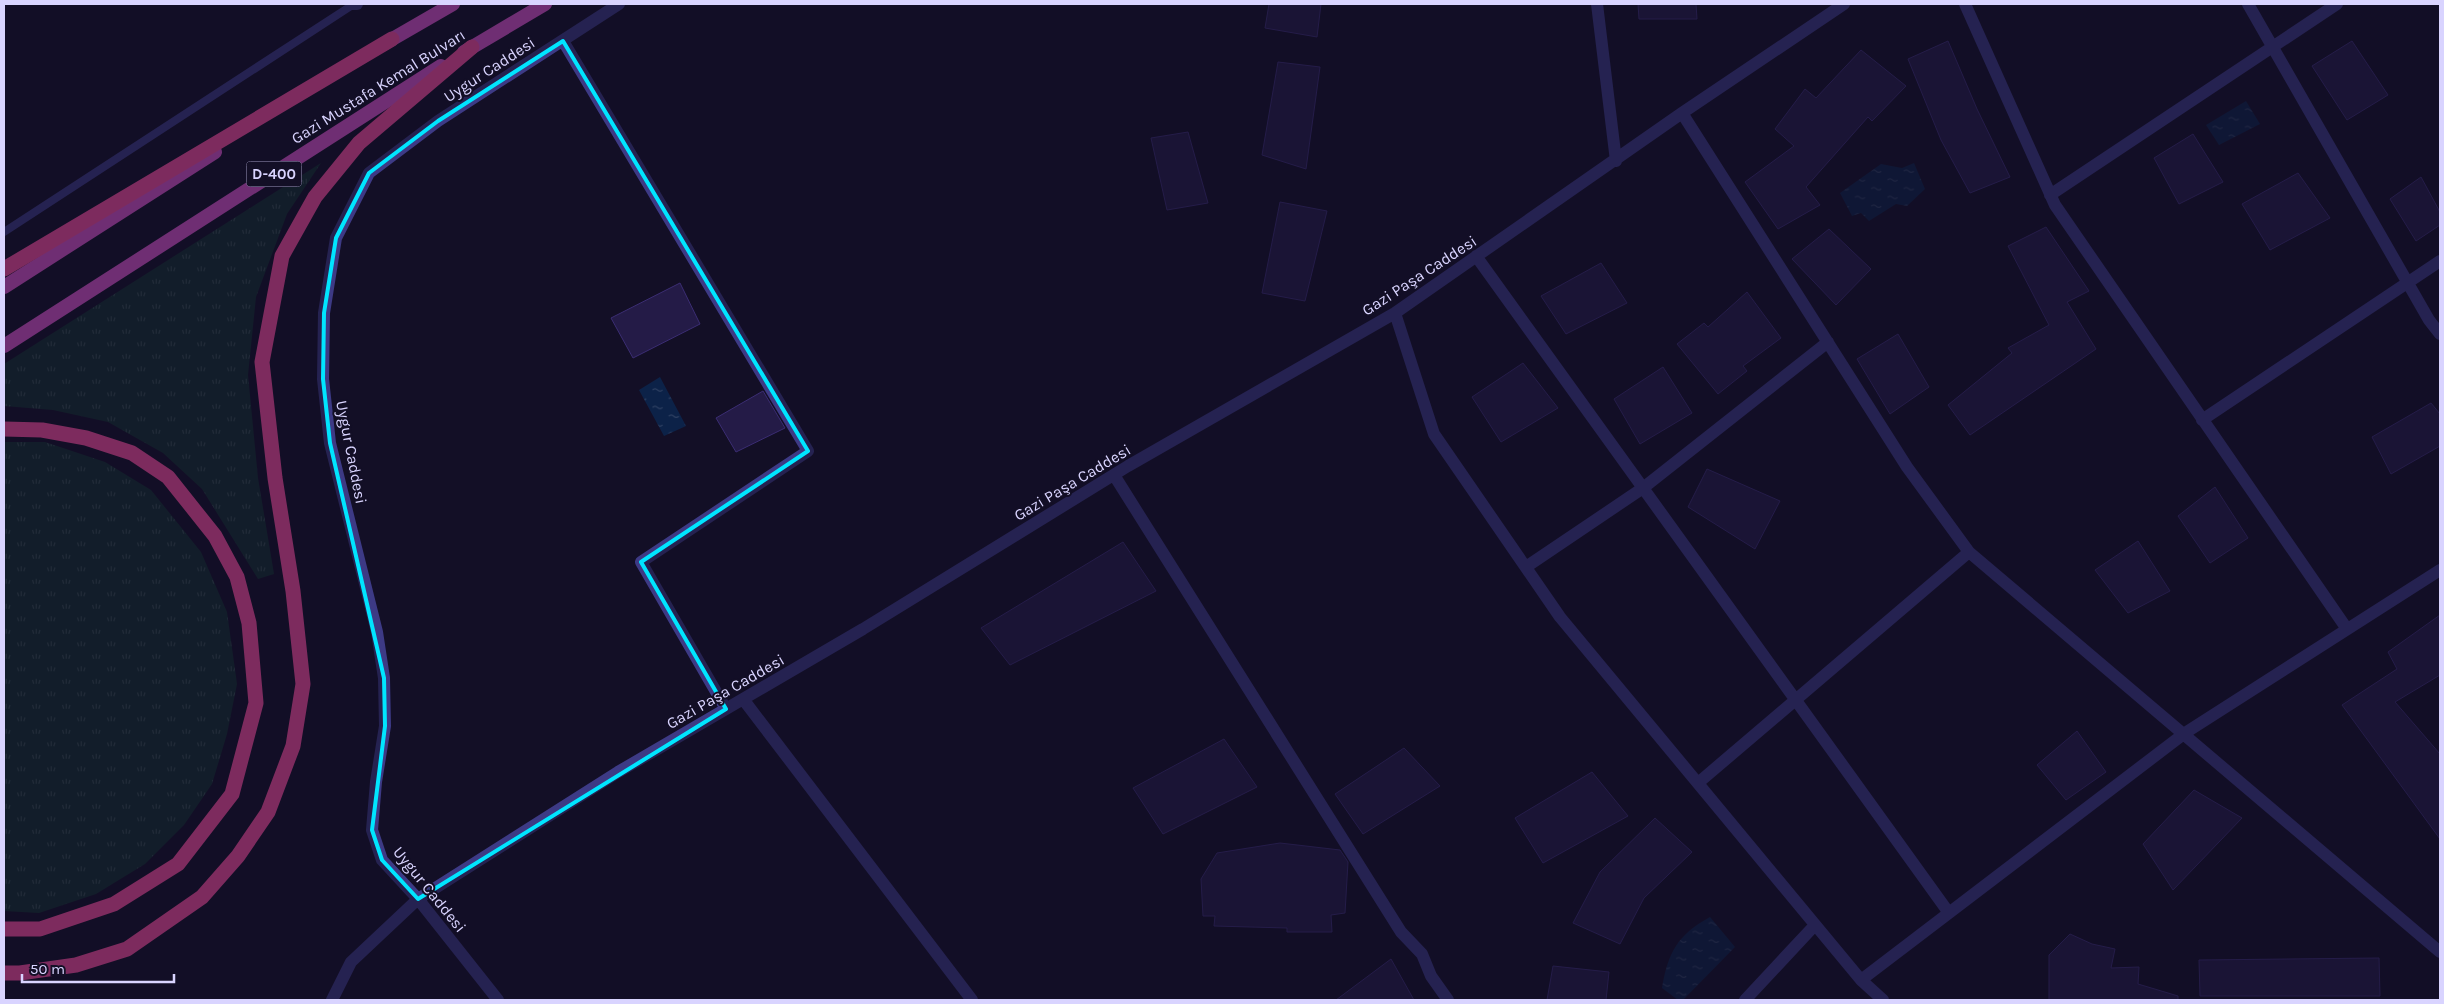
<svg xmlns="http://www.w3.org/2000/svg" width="2444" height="1004" viewBox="0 0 2444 1004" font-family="Karla,sans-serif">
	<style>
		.grass { fill: url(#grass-tufts) }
		.water { fill: url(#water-ripples) }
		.building { fill: #241b47; stroke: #3b2d73 }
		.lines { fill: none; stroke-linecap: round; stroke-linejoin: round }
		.service { stroke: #3d3a85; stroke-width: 8 }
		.minor { stroke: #3d3a85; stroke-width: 12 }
		.tertiary { stroke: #3d3a85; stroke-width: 12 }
		.trunk { stroke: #e055d1; stroke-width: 14 }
		.motorway { stroke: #ff4fa3; stroke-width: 15 }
		.marked { fill: none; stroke: #00e5ff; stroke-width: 4; stroke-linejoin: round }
		.labels { text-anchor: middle; stroke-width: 4; stroke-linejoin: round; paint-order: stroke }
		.shield { fill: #130f26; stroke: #9e99be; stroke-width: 1 }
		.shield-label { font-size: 15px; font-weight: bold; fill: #d9d4ff }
		.street-label { font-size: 16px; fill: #d9d4ff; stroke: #130f26 }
	</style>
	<defs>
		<pattern id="grass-tufts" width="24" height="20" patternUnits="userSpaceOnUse" patternTransform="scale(1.25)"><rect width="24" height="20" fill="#12302f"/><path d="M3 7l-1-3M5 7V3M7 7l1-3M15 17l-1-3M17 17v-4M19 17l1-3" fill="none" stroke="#344d4e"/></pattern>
		<pattern id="water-ripples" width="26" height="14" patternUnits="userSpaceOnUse" patternTransform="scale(1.25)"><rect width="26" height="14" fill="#0c2248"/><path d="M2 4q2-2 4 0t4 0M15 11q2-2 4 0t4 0" fill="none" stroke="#2f4163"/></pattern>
	</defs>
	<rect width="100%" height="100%" fill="#130f26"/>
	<!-- grass -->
	<path class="grass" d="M321 163 287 214 256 297 248 375 258 478 274 574 258 579 202 489 163 453 108 422 53 410 4 406V364Z
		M4 442H45L105 462 151 490 201 552 227 612 237 684 227 734 212 784 184 825 145 864 96 894 39 913 4 911Z"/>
	<!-- water -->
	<path class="water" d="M2246 101 2260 124 2219 145 2206 125Z
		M1914 163 1925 189 1907 206 1896 204 1869 221 1861 213 1852 216 1840 193 1881 164 1902 168Z
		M660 377 686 426 664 436 639 390Z
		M1710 917 1735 947 1683 1000H1678L1662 988C1668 953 1677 935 1710 917Z"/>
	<!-- building -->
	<path class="building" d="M1269 4H1321L1317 37 1265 28Z
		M1638 4H1696L1697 19H1639Z
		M1948 41 1977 109 2010 177 1970 193 1941 140 1908 59Z
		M2352 41 2388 95 2347 120 2312 66Z
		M1861 50 1906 86 1872 121 1868 117 1806 187 1820 205 1778 229 1745 182 1794 146 1775 129 1805 89 1816 98Z
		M1278 62 1320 67 1306 169 1262 155Z
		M1188 132 1208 203 1167 210 1151 138Z
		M2193 134 2223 182 2179 204 2154 158Z
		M2298 173 2330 218 2270 250 2242 204Z
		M2421 177 2440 212V225L2416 241 2390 199Z
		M1280 202 1327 211 1305 301 1262 293Z
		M2046 227 2089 291 2067 302 2096 349 1970 435 1948 405 2012 353 2008 348 2049 325 2008 246Z
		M1829 229 1871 269 1836 305 1792 259Z
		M1601 263 1627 303 1566 334 1541 296Z
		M680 283 700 324 633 358 611 318Z
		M1747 292 1781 338 1743 366 1747 371 1718 394 1677 344 1704 323 1708 327Z
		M1898 334 1929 387 1890 414 1857 359Z
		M1523 363 1558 408 1501 442 1472 397Z
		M1663 367 1692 413 1640 444 1614 399Z
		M763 391 785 428 736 452 716 418Z
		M2431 403 2440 414V446L2391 474 2372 437Z
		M1707 469 1780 501 1755 549 1688 507Z
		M2215 487 2248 538 2210 563 2178 516Z
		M2138 541 2170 591 2128 613 2095 570Z
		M1123 542 1156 591 1010 665 981 628Z
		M2440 615V675L2395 702 2440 754V839L2342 705 2397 669 2388 652Z
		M2077 731 2106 772 2066 800 2037 765Z
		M1224 739 1257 787 1163 834 1133 788Z
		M1404 748 1440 786 1363 834 1335 794Z
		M1592 772 1628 816 1543 863 1515 818Z
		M2194 790 2242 818 2173 890 2143 844Z
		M1655 818 1692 852 1644 898 1620 944 1573 923 1600 872Z
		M1280 843 1340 850 1348 862 1345 913 1331 915 1332 932H1287V928L1214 926 1215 916H1203L1201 879 1217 853Z
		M2070 934 2092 944 2115 949 2111 968 2139 967 2138 984 2178 996V1000H2049V955Z
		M2379 958 2380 996H2200L2199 960Z
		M1391 959 1414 1000H1336Z
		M1553 966 1609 972 1606 1000H1547Z"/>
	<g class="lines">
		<!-- service -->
		<path class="service" d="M4 232 354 4"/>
		<!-- minor -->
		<path class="minor" d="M1597 4 1616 161
			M1965 4 2055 205 2347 629
			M2248 4 2429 320 2440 334
			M563 41 808 451 641 562 726 709
			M1682 113 1907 467 1969 552 2440 952
			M2050 195 2337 4
			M1476 256 1949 913
			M1395 313 1434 434 1560 617 1861 980 1883 1000
			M2202 420 2440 261
			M1114 475 1401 932 1422 954 1431 976 1448 1000
			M1526 567 1643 488 1828 342
			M743 699 972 1000
			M1698 783 1969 552
			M1861 980 2185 733 2440 570
			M332 1000 351 962 418 899 618 772 863 629 1128 466 1395 313 1682 113 1844 4
			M498 1000 418 899 382 860 372 830 376 782 385 726 384 678 377 632 330 443 323 379 324 313 336 238 369 173 438 121 619 4
			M1745 1000 1815 925"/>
		<!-- tertiary -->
		<path class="tertiary" d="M352 4H357"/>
		<!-- trunk -->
		<path class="trunk" d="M382 45 453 4
			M464 52 545 4
			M4 287 215 152
			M4 346 441 66"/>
		<!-- motorway -->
		<path class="motorway" d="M4 269 392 39
			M4 429 42 430 86 438 132 453 168 477 215 536 237 577 249 623 256 703 232 794 178 864 114 904 40 929H4
			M4 973H20L76 965 127 949 202 897 238 856 268 812 293 746 303 684 293 591 275 478 262 362 282 256 315 197 359 143 472 47"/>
	</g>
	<!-- marked area -->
	<path d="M0 0H2444V1004H0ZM563 41 808 451 641 562 726 709 418 899 382 860 372 830 385 726 384 678 330 443 323 379 324 313 336 238 369 173 438 121Z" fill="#130f26" fill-opacity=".55" fill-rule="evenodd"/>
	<path class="marked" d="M563 41 808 451 641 562 726 709 418 899 382 860 372 830 385 726 384 678 330 443 323 379 324 313 336 238 369 173 438 121Z"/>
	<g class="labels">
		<!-- shield labels -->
		<rect class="shield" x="246.5" y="161.5" width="55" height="25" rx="4"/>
		<g class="shield-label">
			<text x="274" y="179">D-400</text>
		</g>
		<!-- street labels -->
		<g class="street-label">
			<text transform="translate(489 69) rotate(-33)" y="6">Uygur Caddesi</text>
			<text transform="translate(378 86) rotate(-32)" y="6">Gazi Mustafa Kemal Bulvarı</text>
			<text transform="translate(1419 275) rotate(-33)" y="6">Gazi Paşa Caddesi</text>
			<text transform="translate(352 452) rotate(79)" y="6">Uygur Caddesi</text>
			<text transform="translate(1072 482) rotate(-31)" y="6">Gazi Paşa Caddesi</text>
			<text transform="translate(725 691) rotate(-30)" y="6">Gazi Paşa Caddesi</text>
			<text transform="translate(430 889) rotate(51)" y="6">Uygur Caddesi</text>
		</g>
	</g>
	<!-- border -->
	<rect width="2444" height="1004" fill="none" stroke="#d9d4ff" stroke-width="10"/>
	<!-- scale -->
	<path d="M22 974v8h152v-8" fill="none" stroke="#d9d4ff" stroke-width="2.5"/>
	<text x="30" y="974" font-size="15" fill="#d9d4ff" stroke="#130f26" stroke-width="4" paint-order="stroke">50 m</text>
</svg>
